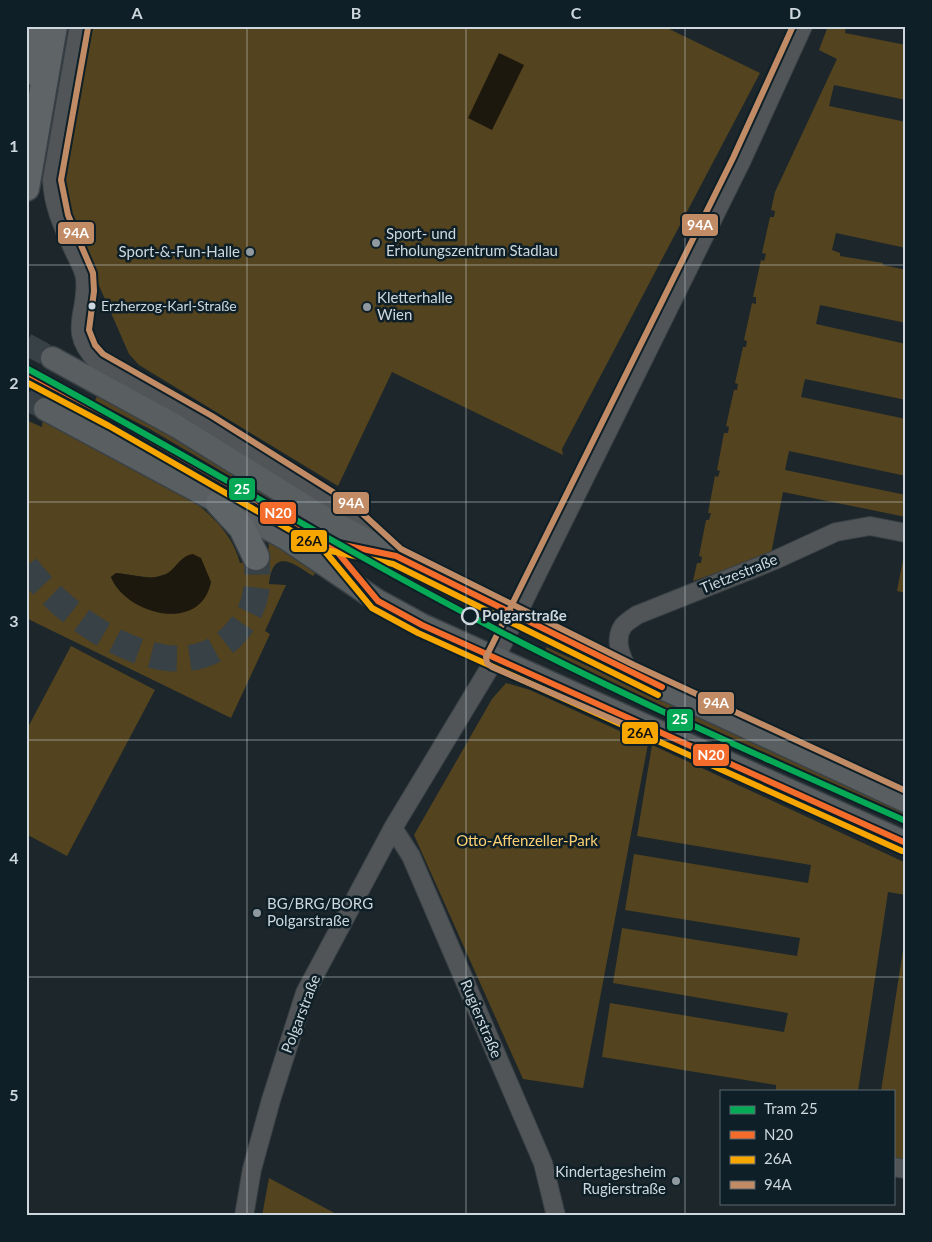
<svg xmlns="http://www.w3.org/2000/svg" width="932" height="1242" viewBox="0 0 932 1242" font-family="Lato,sans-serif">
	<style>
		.green { fill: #53431e; fill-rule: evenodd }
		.water { fill: #1d180d }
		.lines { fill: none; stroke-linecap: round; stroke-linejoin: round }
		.major-tunnel { stroke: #374146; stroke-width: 22; stroke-dasharray: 22 11; stroke-linecap: butt }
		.highway-tunnel { stroke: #374146; stroke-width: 26; stroke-dasharray: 26 13; stroke-linecap: butt }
		.minor-casing { stroke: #3a4247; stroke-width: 20 }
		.major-casing { stroke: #3a4247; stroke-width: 25 }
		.highway-casing { stroke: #3a4247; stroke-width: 29 }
		.minor { stroke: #515557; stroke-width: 18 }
		.major { stroke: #595e61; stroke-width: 22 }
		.highway { stroke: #5f6467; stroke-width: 26 }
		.bus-1-casing { stroke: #0e1f27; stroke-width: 10 }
		.bus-2-casing { stroke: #0e1f27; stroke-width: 10 }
		.bus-3-casing { stroke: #0e1f27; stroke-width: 10 }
		.bus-1 { stroke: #f36c2b; stroke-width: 6 }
		.bus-2 { stroke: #f7a600; stroke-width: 6 }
		.bus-3 { stroke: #c18c65; stroke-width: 6 }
		.tram-1-casing { stroke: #0e1f27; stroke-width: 10 }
		.tram-1 { stroke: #06aa56; stroke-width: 6 }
		.grid { fill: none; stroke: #cdd7dd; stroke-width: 1; stroke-opacity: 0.55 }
		.poi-dot { fill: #8f999f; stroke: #0e1f27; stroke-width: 2 }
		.bus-dot { fill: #cdd7dd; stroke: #0e1f27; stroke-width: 2 }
		.stop-dot { fill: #0e1f27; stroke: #cdd7dd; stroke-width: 2.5 }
		.labels { text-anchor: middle; stroke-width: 5; stroke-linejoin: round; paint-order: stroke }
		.bus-label { font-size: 14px; fill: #cdd7dd; stroke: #0e1f27; text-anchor: start }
		.poi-label { font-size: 15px; fill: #cdd7dd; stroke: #0e1f27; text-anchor: start }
		.street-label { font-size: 15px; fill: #cdd7dd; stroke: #0e1f27 }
		.stop-label { font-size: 15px; font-weight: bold; fill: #cdd7dd; stroke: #0e1f27; text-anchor: start }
		.park-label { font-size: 15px; fill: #fdd071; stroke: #0e1f27 }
		.line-badge { stroke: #0e1f27; stroke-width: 2 }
		.badge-label { font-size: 14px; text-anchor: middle; font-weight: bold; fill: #fff }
		.pale-badge-label { font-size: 14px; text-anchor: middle; font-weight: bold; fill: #111 }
		.neatline { fill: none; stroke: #cdd7dd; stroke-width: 2 }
		.grid-label { font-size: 16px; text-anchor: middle; font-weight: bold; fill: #cdd7dd }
	</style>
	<rect width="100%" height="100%" fill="#1d272b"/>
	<!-- green -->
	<path class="green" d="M93 26H663L760 73 562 449 563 455 392 372 338 486 139 365 129 354 69 217 64 174Z
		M828 26H846L845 33 906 45V100L834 85 829 106 906 122V248L836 233 832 250 840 253V256L883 263V265L906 270V323L820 305 816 324 906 344V400L805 379 801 397 906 419V476L789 451 785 470 906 495V517L783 492 771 554 693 581 697 563H701L702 557 699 556 706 520H709L711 513H708L715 476 718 477 720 471 717 470 724 433H728L729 427 726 426 734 390H737L738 384 735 383 743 347H746L747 341 744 340 752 303 756 304V297H753L761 260 764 261 766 254 762 253 770 217H774L775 211 771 210 775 192 837 59 819 50Z
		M99 391 330 530 323 531 150 429 95 401Z
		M87 413 234 498 83 421Z
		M43 419 193 501C215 518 233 536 240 563L267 558 265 550 269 548 268 540 317 571 313 576C293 563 273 547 269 584L286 585 265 631 270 634 231 718 26 618V420L42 427ZM116 573 153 578 166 574 175 614C151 611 121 602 111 577Z
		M903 560 906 561V593L897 591Z
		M71 646 155 690 67 856 26 834V731Z
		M546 647 906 811V818L596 676 546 651Z
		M506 683 530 690 648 744 583 1088 523 1079 414 835 492 699Z
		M652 745 906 863V895L888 892 858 1091H776V1085L602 1057 610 1003 784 1032 788 1013 613 983 622 928 797 956 800 938 625 910 634 854 808 883 811 865 637 836Z
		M906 931V1162L893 1161V1091H881Z
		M269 1178 340 1216H262Z"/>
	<!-- water -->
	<path class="water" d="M499 53 524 65 492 130 468 118Z
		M193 554 201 558 211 582C201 634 126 615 111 577L116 573C132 574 148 581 164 575 176 570 179 556 193 554Z"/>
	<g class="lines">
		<!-- major-tunnel -->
		<path class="major-tunnel" d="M26 344 52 358
			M26 399 45 409"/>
		<!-- highway-tunnel -->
		<path class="highway-tunnel" d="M26 566C65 620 179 702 237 631 256 609 260 585 256 557"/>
		<!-- minor casing -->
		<g class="minor-casing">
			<path id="minor" d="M79 26 52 180C53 207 64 229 75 253 79 261 84 270 85 278 89 313 66 330 97 361L266 459 347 511 381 542
				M630 673C622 659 613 641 623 626 626 622 633 618 637 615L775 560 836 532 870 526 906 533
				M393 828 411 856 543 1163 556 1216
				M893 1167 906 1169
				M244 1216 252 1169 271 1100 305 993 393 828 495 659 741 162 803 26"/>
		</g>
		<!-- major casing -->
		<g class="major-casing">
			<path id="major" d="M52 358 176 426 323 517 396 556 630 673 906 801
				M45 409 285 538 378 601 422 625 906 843"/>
		</g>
		<!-- highway casing -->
		<g class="highway-casing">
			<path id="highway" d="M26 72 34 26
				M26 188 54 26
				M219 503 242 528 256 557"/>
		</g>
		<!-- minor -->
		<use href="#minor" class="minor"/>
		<!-- major -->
		<use href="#major" class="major"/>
		<!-- highway -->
		<use href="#highway" class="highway"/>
		<!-- bus-1 casing -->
		<g class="bus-1-casing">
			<path id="bus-1" d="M26 372 113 418 329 542 378 601 422 625 906 843
				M317 535 329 542 396 556 662 687"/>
		</g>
		<!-- bus-2 casing -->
		<g class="bus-2-casing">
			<path id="bus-2" d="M26 382 109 426 323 549 372 608 418 633 902 851
				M313 543 326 550 393 564 658 695"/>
		</g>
		<!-- bus-3 casing -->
		<g class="bus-3-casing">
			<path id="bus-3" d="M88 28 61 180 68 215 93 273 94 291 89 330 95 345 103 354 212 416 352 504 401 549 634 665 906 791
				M642 732 492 667 487 663 486 657 733 158 793 26"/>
		</g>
		<!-- bus-1 -->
		<use href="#bus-1" class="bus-1"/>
		<!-- bus-2 -->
		<use href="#bus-2" class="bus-2"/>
		<!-- bus-3 -->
		<use href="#bus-3" class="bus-3"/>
		<!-- tram-1 casing -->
		<g class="tram-1-casing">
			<path id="tram-1" d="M26 368C178 450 325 540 478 620 617 694 762 757 906 821"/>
		</g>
		<!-- tram-1 -->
		<use href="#tram-1" class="tram-1"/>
	</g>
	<!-- grid -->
	<path class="grid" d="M247 26V1216M466 26V1216M685 26V1216M26 265H906M26 502H906M26 740H906M26 977H906"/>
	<!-- markers -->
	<g class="poi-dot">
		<circle cx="376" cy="243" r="5"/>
		<circle cx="250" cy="252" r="5"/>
		<circle cx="367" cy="307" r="5"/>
		<circle cx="257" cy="913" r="5"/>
		<circle cx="676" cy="1181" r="5"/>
	</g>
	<circle class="bus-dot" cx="92" cy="306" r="4.5"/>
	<circle class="stop-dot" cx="470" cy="616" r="8"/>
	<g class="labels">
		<!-- bus labels -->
		<g class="bus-label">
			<text x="101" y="311">Erzherzog-Karl-Straße</text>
		</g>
		<!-- poi labels -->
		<g class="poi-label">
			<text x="386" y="239">Sport- und<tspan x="386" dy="17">Erholungszentrum Stadlau</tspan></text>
			<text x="240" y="257" text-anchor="end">Sport-&amp;-Fun-Halle</text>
			<text x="377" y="303">Kletterhalle<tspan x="377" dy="17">Wien</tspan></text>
			<text x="267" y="909">BG/BRG/BORG<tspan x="267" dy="17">Polgarstraße</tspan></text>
			<text x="666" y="1177" text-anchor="end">Kindertagesheim<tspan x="666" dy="17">Rugierstraße</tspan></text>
		</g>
		<!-- street labels -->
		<g class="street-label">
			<text transform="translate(739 574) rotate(-22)" y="5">Tietzestraße</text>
			<text transform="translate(301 1014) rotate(-69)" y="5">Polgarstraße</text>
			<text transform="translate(481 1019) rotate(67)" y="5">Rugierstraße</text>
		</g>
		<!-- stop labels -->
		<g class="stop-label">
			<text x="482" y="621">Polgarstraße</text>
		</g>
		<!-- park labels -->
		<g class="park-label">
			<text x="527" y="846">Otto-Affenzeller-Park</text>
		</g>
	</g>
	<g class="line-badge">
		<rect x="681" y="213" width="38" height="24" rx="5" fill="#c18c65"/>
		<rect x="57" y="221" width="38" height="24" rx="5" fill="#c18c65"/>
		<rect x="228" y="477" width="28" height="24" rx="5" fill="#06aa56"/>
		<rect x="332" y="491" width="38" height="24" rx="5" fill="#c18c65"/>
		<rect x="259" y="501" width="38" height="24" rx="5" fill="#f36c2b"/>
		<rect x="290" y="529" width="38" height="24" rx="5" fill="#f7a600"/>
		<rect x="697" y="691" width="38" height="24" rx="5" fill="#c18c65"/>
		<rect x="666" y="708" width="28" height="24" rx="5" fill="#06aa56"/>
		<rect x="621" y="721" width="38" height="24" rx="5" fill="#f7a600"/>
		<rect x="692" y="743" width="38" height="24" rx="5" fill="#f36c2b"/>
	</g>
	<g class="badge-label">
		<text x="700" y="230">94A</text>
		<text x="76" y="238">94A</text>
		<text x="242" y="494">25</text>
		<text x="351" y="508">94A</text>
		<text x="278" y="518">N20</text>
		<text x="716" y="708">94A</text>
		<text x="680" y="724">25</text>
		<text x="711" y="760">N20</text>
	</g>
	<g class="pale-badge-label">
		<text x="309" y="546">26A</text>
		<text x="640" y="738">26A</text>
	</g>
	<!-- border -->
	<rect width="932" height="1242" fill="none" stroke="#0e1f27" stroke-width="55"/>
	<!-- legend -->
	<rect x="720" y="1090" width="175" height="115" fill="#0e1f27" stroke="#5a6970"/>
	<rect x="730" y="1106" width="25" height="8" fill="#06aa56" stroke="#5a6970"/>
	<text x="764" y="1114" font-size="15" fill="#cdd7dd">Tram 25</text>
	<rect x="730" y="1131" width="25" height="8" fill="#f36c2b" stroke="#5a6970"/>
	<text x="764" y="1140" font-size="15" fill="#cdd7dd">N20</text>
	<rect x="730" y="1156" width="25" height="8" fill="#f7a600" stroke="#5a6970"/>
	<text x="764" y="1164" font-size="15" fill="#cdd7dd">26A</text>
	<rect x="730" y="1181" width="25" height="8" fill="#c18c65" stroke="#5a6970"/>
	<text x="764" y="1190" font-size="15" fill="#cdd7dd">94A</text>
	<rect x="28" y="28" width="876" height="1186" class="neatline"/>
	<g class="grid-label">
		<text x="137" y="19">A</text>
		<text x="356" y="19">B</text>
		<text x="576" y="19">C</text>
		<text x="795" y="19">D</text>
		<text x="14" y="152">1</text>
		<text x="14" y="389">2</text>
		<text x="14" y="627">3</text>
		<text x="14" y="864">4</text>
		<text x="14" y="1101">5</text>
	</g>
</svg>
